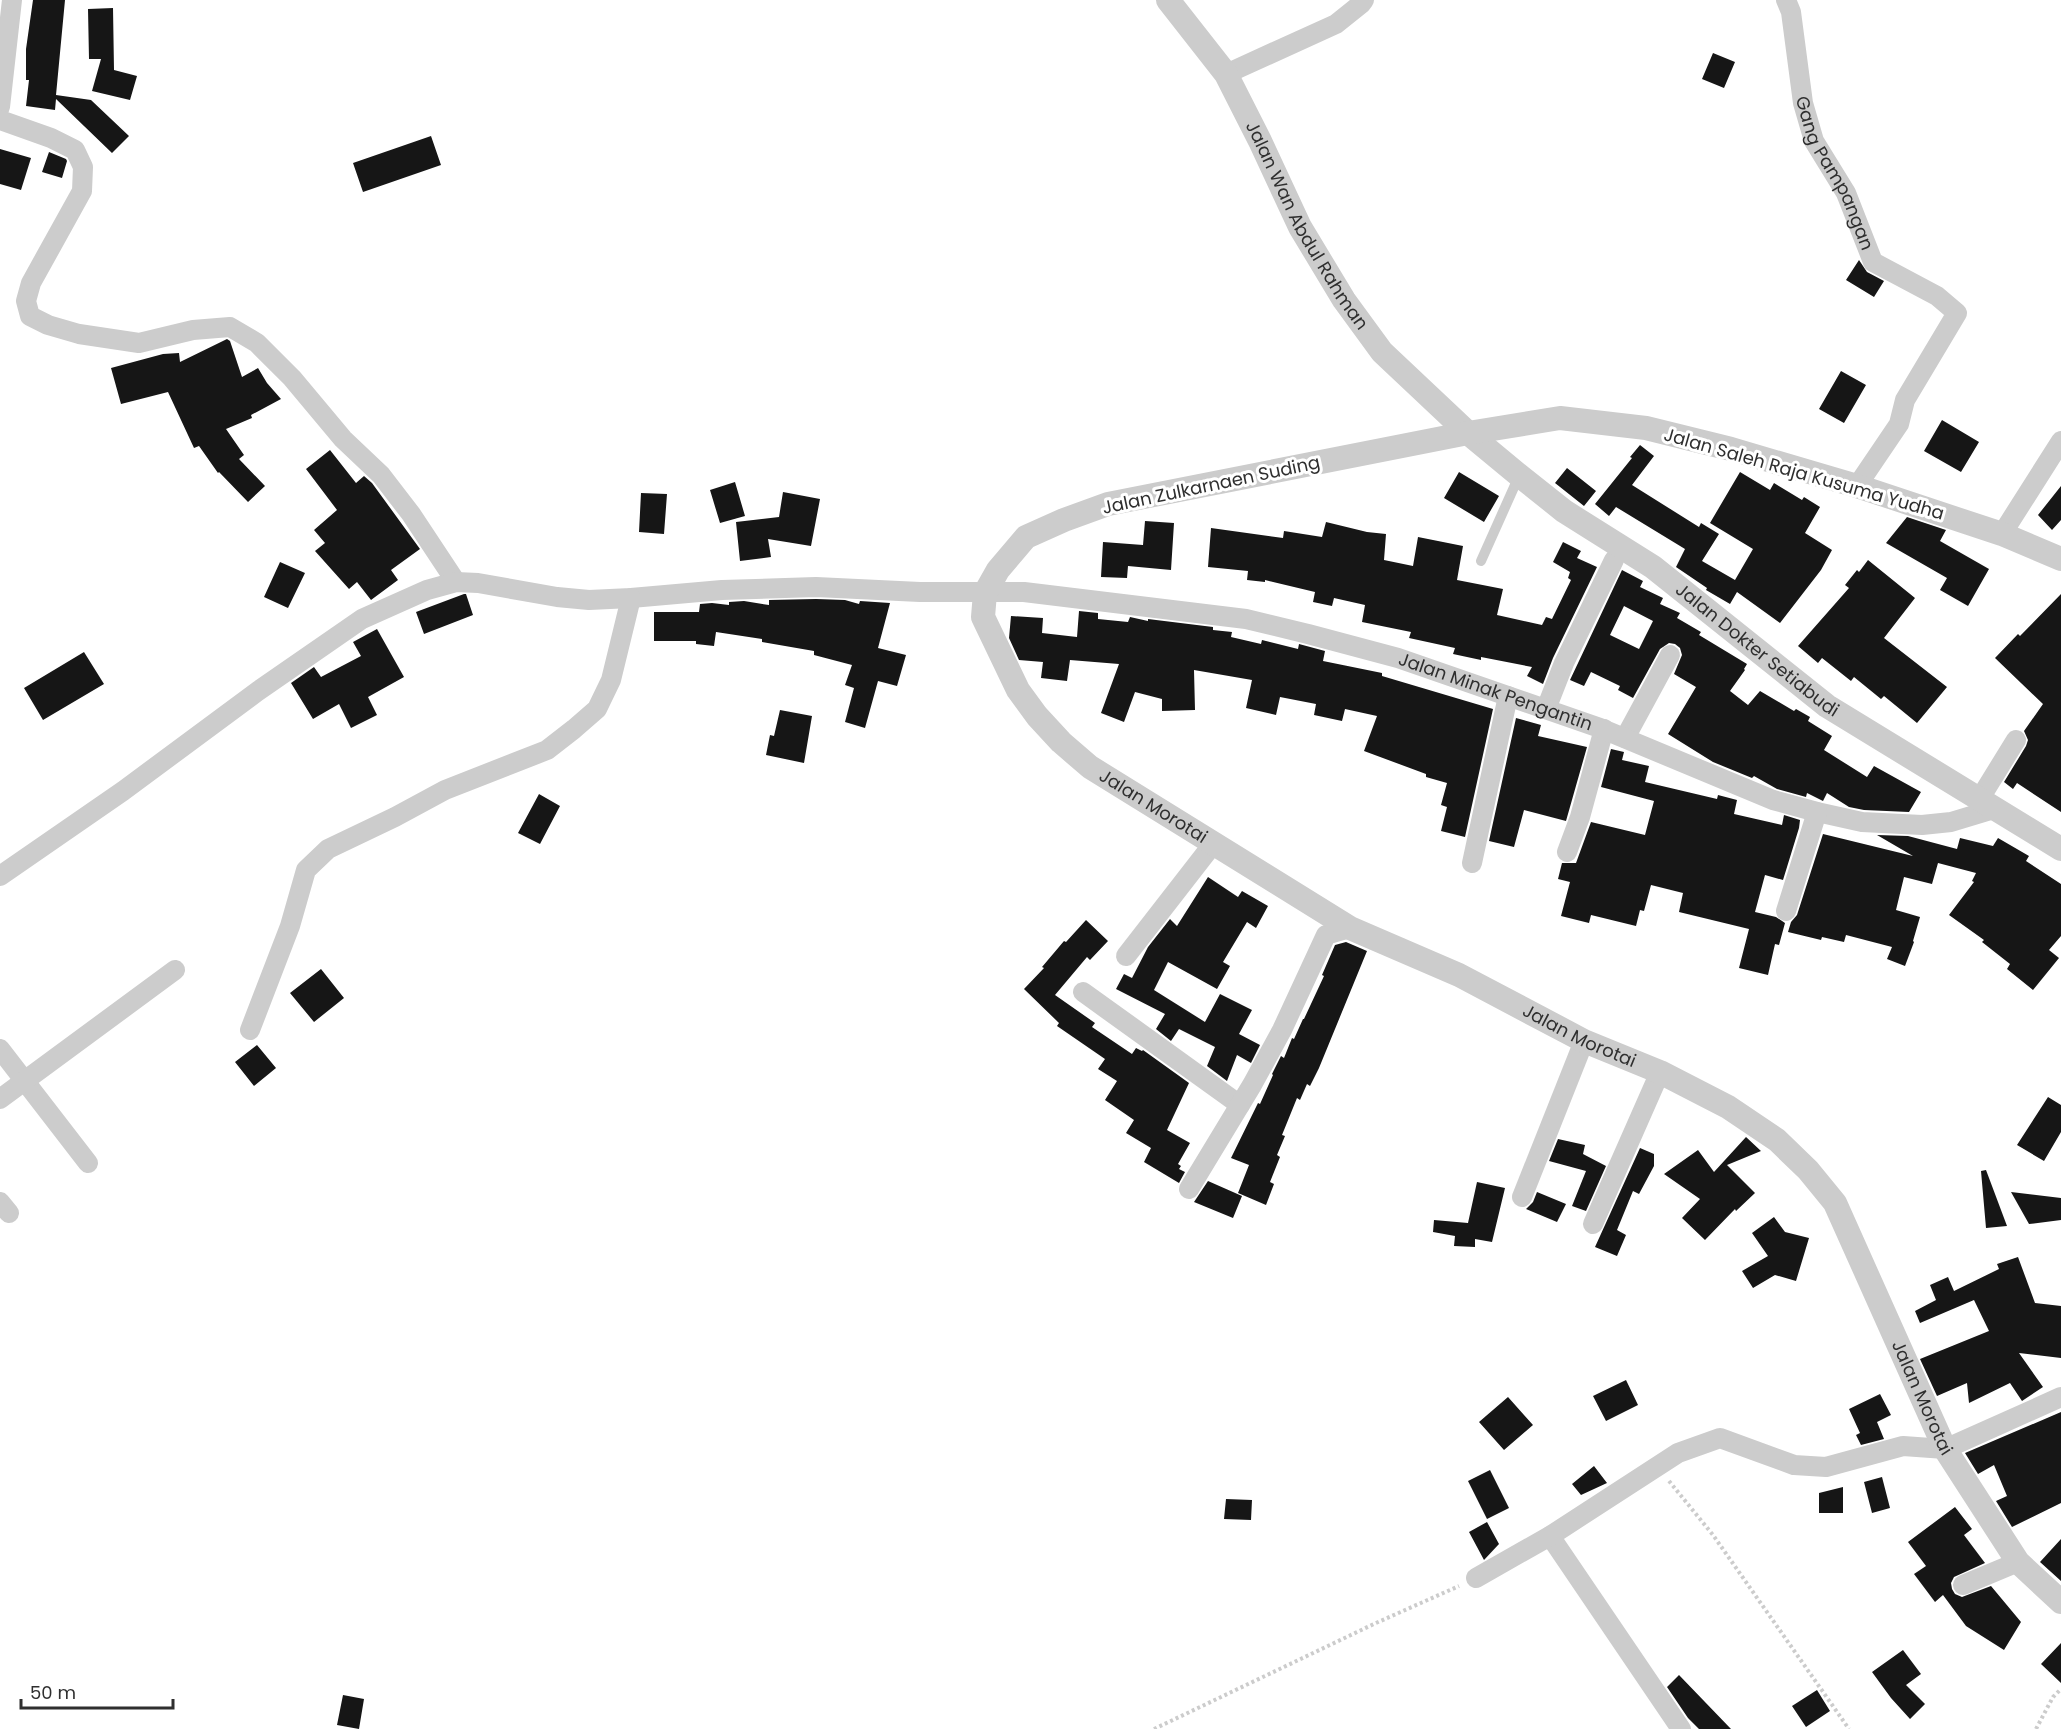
<svg xmlns="http://www.w3.org/2000/svg" width="2061" height="1729" viewBox="0 0 2061 1729" font-family="Poppins,sans-serif">
	<style>
		.building { fill: #161616; fill-rule: evenodd }
		.lines { fill: none; stroke-linecap: round; stroke-linejoin: round }
		.path { stroke: #ccc; stroke-width: 4; stroke-dasharray: 3 3; stroke-linecap: butt }
		.service { stroke: #ccc; stroke-width: 10 }
		.minor { stroke: #ccc; stroke-width: 20 }
		.tertiary { stroke: #ccc; stroke-width: 24 }
		.labels { text-anchor: middle; stroke-width: 6; stroke-linejoin: round; paint-order: stroke }
		.street-label { font-size: 18px; fill: #2f2f2f; stroke: #fff }
	</style>
	<rect width="100%" height="100%" fill="#fff"/>
	<!-- building -->
	<path class="building" d="M33 0H65L56 95 91 100 129 136 112 153 56 99 55 110 26 106 29 80H26V49Z
		M113 8 114 70 137 76 130 100 92 91 101 59H89L88 9Z
		M1713 53 1735 62 1724 88 1702 79Z
		M431 136 441 165 363 192 353 163Z
		M0 149 31 158 21 190 0 184Z
		M49 152 66 159 67 161 62 178 42 172Z
		M1859 260 1867 272 1884 281 1874 297 1846 280Z
		M227 339 230 341 242 377 258 368 267 383 281 399 251 415 252 418 226 429 244 455 239 459 265 486 248 502 219 472 218 473 199 446 194 448 168 392 121 404 111 368 163 354 179 353 180 362Z
		M1841 371 1866 385 1844 423 1819 409Z
		M1942 420 1979 442 1961 472 1924 451Z
		M1640 445 1654 456 1632 485 1699 527 1701 523 1719 534 1702 561 1735 580 1753 549 1710 523 1740 472 1770 490 1774 483 1802 500 1804 497 1820 507 1805 533 1832 550 1821 570 1780 623 1737 592 1730 604 1706 590 1707 588 1676 567 1685 549 1616 507 1609 516 1595 504 1632 458 1630 457Z
		M330 450 356 483 364 476 372 483 420 549 391 570 398 580 371 600 357 582 349 589 315 551 325 543 314 530 337 510 306 469Z
		M1567 468 1596 491 1584 506 1555 483Z
		M1459 472 1499 496 1484 522 1444 498Z
		M735 482 745 516 720 523 710 490Z
		M2061 486V520L2052 530 2038 515Z
		M783 492 820 499 811 546 768 539 771 557 740 561 736 522 779 517Z
		M641 493 667 494 664 534 639 532Z
		M1907 517 1946 530 1940 541 1989 569 1968 606 1940 590 1947 578 1886 543Z
		M1145 521 1174 523 1171 570 1128 566 1127 578 1101 577 1103 542 1143 545Z
		M1326 522 1367 532 1386 534 1384 560 1413 566 1418 537 1463 546 1457 580 1503 589 1497 615 1542 625 1546 617 1552 619 1571 580 1568 578 1570 572 1553 562 1563 542 1581 551 1577 558 1597 567 1553 658 1543 684 1527 676 1532 667 1481 657V660L1453 654 1455 648 1409 638 1411 632 1362 622 1365 605 1334 598 1332 606 1313 602 1315 592 1265 580V582L1247 580 1248 571 1208 567 1211 528 1283 538 1284 531 1322 537Z
		M1868 560 1915 598 1884 638 1947 687 1917 723 1884 696 1881 699 1854 677 1851 681 1822 658 1818 663 1798 646 1849 588 1845 585 1857 570 1859 572Z
		M280 562 305 573 288 608 264 597Z
		M1622 570 1643 581 1640 587 1663 598 1660 604 1680 613 1677 618 1701 632 1699 635 1747 664 1744 669 1745 670 1730 691 1748 705 1760 691 1794 711 1796 709 1810 717 1808 721 1832 736 1824 750 1867 777 1874 766 1921 792 1909 812 1864 810 1849 807 1827 793 1823 801 1807 793 1806 797 1777 789 1754 776 1752 778 1713 762 1668 734 1696 687 1674 674 1682 655 1680 648 1675 644 1669 643 1660 649 1633 698 1618 690 1620 686 1591 672 1584 686 1570 680ZM1624 606 1653 621 1639 649 1610 635Z
		M464 594H466L473 615 424 634 416 612Z
		M2061 594V812L2017 783 2013 789 2004 782 2026 746 2028 740 2024 731 2043 704 1995 658 2018 634 2020 636Z
		M816 599 845 600 859 604 860 601 890 603 878 648 906 655 897 686 878 681 865 728 845 722 854 688 845 685 852 665 814 655V651L762 642V639L716 632 714 646 696 644V641H654V612H699L700 604 712 603 729 605V602L744 601 769 605V600Z
		M1079 611 1098 613V619L1128 622 1130 617 1148 621V619L1213 627V630L1232 632 1231 637 1261 644 1262 640 1298 649 1299 644 1325 651 1323 661 1382 673V676L1493 709 1465 837 1441 831 1447 807 1441 805 1447 783 1426 777V774L1364 751 1377 716 1345 709 1342 721 1314 715 1316 704 1280 697 1276 715 1246 708 1252 680 1194 670 1195 710 1162 711V699L1135 692 1124 722 1101 713 1119 664 1070 660 1067 681 1041 678 1043 662 1019 660 1009 638 1011 616 1043 618 1042 633 1077 637Z
		M377 629 404 677 368 697 377 715 351 728 339 704 313 719 291 683 314 667 321 677 361 656 353 642Z
		M84 652 104 684 43 720 24 688Z
		M780 710 812 716 804 763 766 755 770 735 774 736Z
		M1516 718 1541 725 1538 736 1587 747 1566 821 1524 810 1514 847 1489 841Z
		M1611 749 1624 752 1622 760 1649 766 1645 782 1717 799 1718 795 1737 800 1734 814 1782 825 1784 815 1800 820 1799 828 1783 880 1765 875 1755 912 1776 917 1785 923 1779 945 1775 944 1768 975 1739 968 1749 929 1679 912 1683 893 1651 885 1644 911 1640 910 1636 926 1591 915 1589 923 1561 916 1570 882 1558 879 1562 863H1576L1591 822 1645 835 1654 801 1601 787Z
		M539 794 560 806 540 844 518 833Z
		M1823 834 1913 856 1877 835 1908 836 1957 849 1960 838 1993 846 1998 838 2029 856 2026 861 2061 884V936L2049 950 2059 958 2033 990 2007 969 2010 964 1982 942 1984 940 1949 915 1974 882 1972 881 1976 873 1938 863 1932 884 1904 877 1896 910 1920 917 1913 941 1914 942 1905 966 1887 959 1892 947 1846 935 1844 942 1822 937 1821 940 1788 932 1791 922 1797 915Z
		M1208 877 1238 897 1242 891 1268 906 1256 928 1247 922 1223 962 1230 966 1217 989 1168 962 1154 990 1205 1022 1220 994 1252 1010 1239 1034 1260 1045 1251 1063 1237 1055 1227 1081 1207 1066 1215 1047 1179 1029 1171 1041 1156 1029 1165 1014 1116 989 1124 974 1132 978 1148 947 1170 919 1177 926Z
		M1086 920 1108 941 1090 960 1087 957 1055 995 1095 1023 1092 1027 1132 1054 1136 1048 1142 1051 1143 1050 1189 1083 1167 1130 1190 1143 1178 1164 1181 1166 1179 1169 1185 1172 1179 1183 1144 1162 1151 1148 1126 1133 1134 1120 1105 1100 1117 1081 1098 1069 1105 1059 1057 1026 1059 1023 1024 989 1044 968 1042 967 1064 941 1066 942Z
		M1346 942 1367 951 1319 1068 1310 1086 1307 1084 1300 1100 1297 1098 1282 1135 1285 1136 1277 1155 1280 1157 1270 1182 1274 1184 1266 1205 1238 1193 1249 1165 1231 1158 1258 1103 1260 1104 1273 1075 1272 1074 1281 1056 1284 1058 1292 1038 1294 1039 1303 1019H1304L1324 976 1322 975 1335 945Z
		M321 969 344 998 314 1022 290 993Z
		M257 1045 276 1068 254 1086 235 1062Z
		M2048 1097 2061 1105V1132L2044 1161 2017 1145Z
		M1746 1137 1761 1151 1727 1165 1755 1193 1736 1211 1735 1209 1705 1240 1682 1218 1700 1199 1664 1174 1698 1150 1714 1172Z
		M1558 1139 1585 1145 1583 1154 1606 1166 1586 1211 1572 1206 1586 1171 1549 1161Z
		M1640 1148 1654 1154V1166L1639 1194 1633 1191 1617 1230 1626 1235 1617 1256 1595 1247Z
		M1986 1170 2007 1226 1986 1228 1981 1171Z
		M1208 1181 1242 1196 1233 1218 1194 1202Z
		M1477 1182 1505 1188 1492 1242 1475 1239V1247L1454 1246 1455 1236 1433 1232 1434 1220 1468 1223Z
		M1537 1192 1566 1204 1557 1222 1526 1209 1533 1202Z
		M2011 1192 2061 1198V1220L2029 1224Z
		M1774 1217 1785 1232 1809 1238 1796 1281 1775 1275 1753 1288 1742 1271 1768 1256 1752 1233Z
		M2018 1257 2035 1303 2061 1306V1358L2019 1353 2043 1387 2022 1401 2010 1383 1969 1403 1967 1383 1937 1396 1920 1359 1989 1331 1974 1300 1920 1323 1915 1311 1936 1300 1930 1285 1948 1277 1954 1291 1999 1269 1997 1264Z
		M1626 1380 1638 1405 1606 1421 1593 1396Z
		M1880 1394 1891 1415 1877 1422 1884 1439 1861 1445 1856 1435 1860 1433 1849 1409Z
		M1508 1397 1533 1425 1504 1450 1479 1422Z
		M2061 1412V1503L2012 1527 1996 1501 2007 1496 1994 1465 1978 1474 1965 1453Z
		M1594 1466 1607 1483 1581 1495 1572 1484Z
		M1490 1470 1509 1508 1487 1519 1468 1481Z
		M1882 1477 1890 1508 1872 1513 1864 1482Z
		M1843 1487V1513H1819V1493Z
		M1226 1499 1252 1500 1251 1520 1224 1519Z
		M1955 1507 1972 1529 1964 1535 1985 1563 1954 1577 1951 1583 1952 1589 1955 1594 1962 1597 1991 1586 2021 1622 2004 1650 1966 1626 1943 1595 1935 1602 1914 1574 1926 1566 1908 1542Z
		M1487 1522 1499 1544 1484 1560 1469 1532Z
		M2061 1539V1581L2040 1562Z
		M2061 1643V1683L2041 1664Z
		M1903 1650 1921 1674 1906 1685 1925 1704 1910 1719 1891 1698 1872 1672Z
		M1679 1675 1731 1729H1699L1688 1718 1667 1687Z
		M1817 1690 1830 1711 1806 1727 1792 1706Z
		M343 1695 364 1699 359 1729 337 1725Z"/>
	<g class="lines">
		<!-- path -->
		<path class="path" d="M1669 1481 1713 1535 1849 1729
			M1154 1729 1376 1623 1459 1586
			M2036 1729 2053 1697 2061 1689"/>
		<!-- service -->
		<path class="service" d="M1481 561 1519 476"/>
		<!-- minor -->
		<g class="minor">
			<path id="s1" d="M1786 0 1791 12 1803 103 1814 141 1846 193 1873 262 1937 296 1957 313 1905 400 1899 424 1857 486"/>
			<path d="M1226 74 1336 24 1361 4 1364 0"/>
			<path d="M0 107 12 0"/>
			<path d="M0 120 51 138 75 150 83 167 82 191 31 283 26 301 30 316 48 325 79 334 139 343 193 330 230 327 257 343 292 378 343 439 381 475 411 514 456 582"/>
			<path d="M2002 534 2061 441"/>
			<path d="M1546 709 1564 663 1614 560"/>
			<path d="M1625 738 1670 655"/>
			<path d="M1979 800 2016 740"/>
			<path d="M1567 852 1580 817 1604 729"/>
			<path d="M1472 863 1508 696"/>
			<path id="s2" d="M0 876 123 791 258 691 362 619 427 590 456 582 478 583 557 597 589 600 631 598 722 590 816 587 920 592H1024L1246 619 1308 634 1398 658 1600 728 1773 800 1817 812 1862 822 1922 825 1951 822 1994 809"/>
			<path d="M1786 911 1817 812"/>
			<path d="M1126 956 1213 844"/>
			<path d="M1083 992 1240 1105"/>
			<path d="M250 1030 290 926 306 870 328 849 395 817 445 790 547 750 574 729 597 709 611 680 631 598"/>
			<path d="M0 1049 88 1163"/>
			<path d="M0 1099 175 970"/>
			<path d="M1189 1189 1252 1085 1282 1030 1326 935 1350 928"/>
			<path d="M1522 1197 1584 1041"/>
			<path d="M0 1202 9 1213"/>
			<path d="M1593 1224 1660 1072"/>
			<path d="M1550 1536 1681 1729"/>
			<path d="M1476 1578 1550 1536 1678 1453 1720 1438 1794 1465 1826 1467 1903 1446 1945 1449 2061 1397"/>
			<path d="M1963 1585 2018 1562"/>
		</g>
		<!-- tertiary -->
		<g class="tertiary">
			<path id="s3" d="M1168 0 1226 74 1260 141 1300 227 1344 300 1382 352 1468 433 1520 476 1564 511 1653 567 1827 706 2061 849"/>
			<path id="s4" d="M2061 559 2002 534 1857 486 1731 449 1646 428 1560 418 1468 433 1108 504 1064 520 1026 537 998 570 985 593 983 617 1018 690 1037 716 1061 742 1090 767 1350 928 1459 975 1584 1041 1660 1072 1728 1107 1777 1140 1808 1170 1835 1203 1945 1449 2018 1562 2061 1602"/>
		</g>
	</g>
	<g class="labels">
		<!-- street labels -->
		<g class="street-label">
			<text dy="6" stroke="none"><textPath href="#s1" startOffset="182">Gang Pampangan</textPath></text>
			<text dy="6" stroke="none"><textPath href="#s3" startOffset="266">Jalan Wan Abdul Rahman</textPath></text>
			<text transform="translate(1804 474) rotate(16)" y="6">Jalan Saleh Raja Kusuma Yudha</text>
			<text transform="translate(1211 485) rotate(-12)" y="6">Jalan Zulkarnaen Suding</text>
			<text dy="6" stroke="none"><textPath href="#s3" startOffset="894">Jalan Dokter Setiabudi</textPath></text>
			<text dy="6" stroke="none"><textPath href="#s2" startOffset="1599">Jalan Minak Pengantin</textPath></text>
			<text dy="6" stroke="none"><textPath href="#s4" startOffset="1426">Jalan Morotai</textPath></text>
			<text dy="6" stroke="none"><textPath href="#s4" startOffset="1911">Jalan Morotai</textPath></text>
			<text dy="6" stroke="none"><textPath href="#s4" startOffset="2434">Jalan Morotai</textPath></text>
		</g>
	</g>
	<!-- scale -->
	<path d="M21 1699v9h152v-9" fill="none" stroke="#2f2f2f" stroke-width="3"/>
	<text x="30" y="1699" font-size="18" fill="#2f2f2f" stroke="#ffffff" stroke-width="4.5" paint-order="stroke">50 m</text>
</svg>
